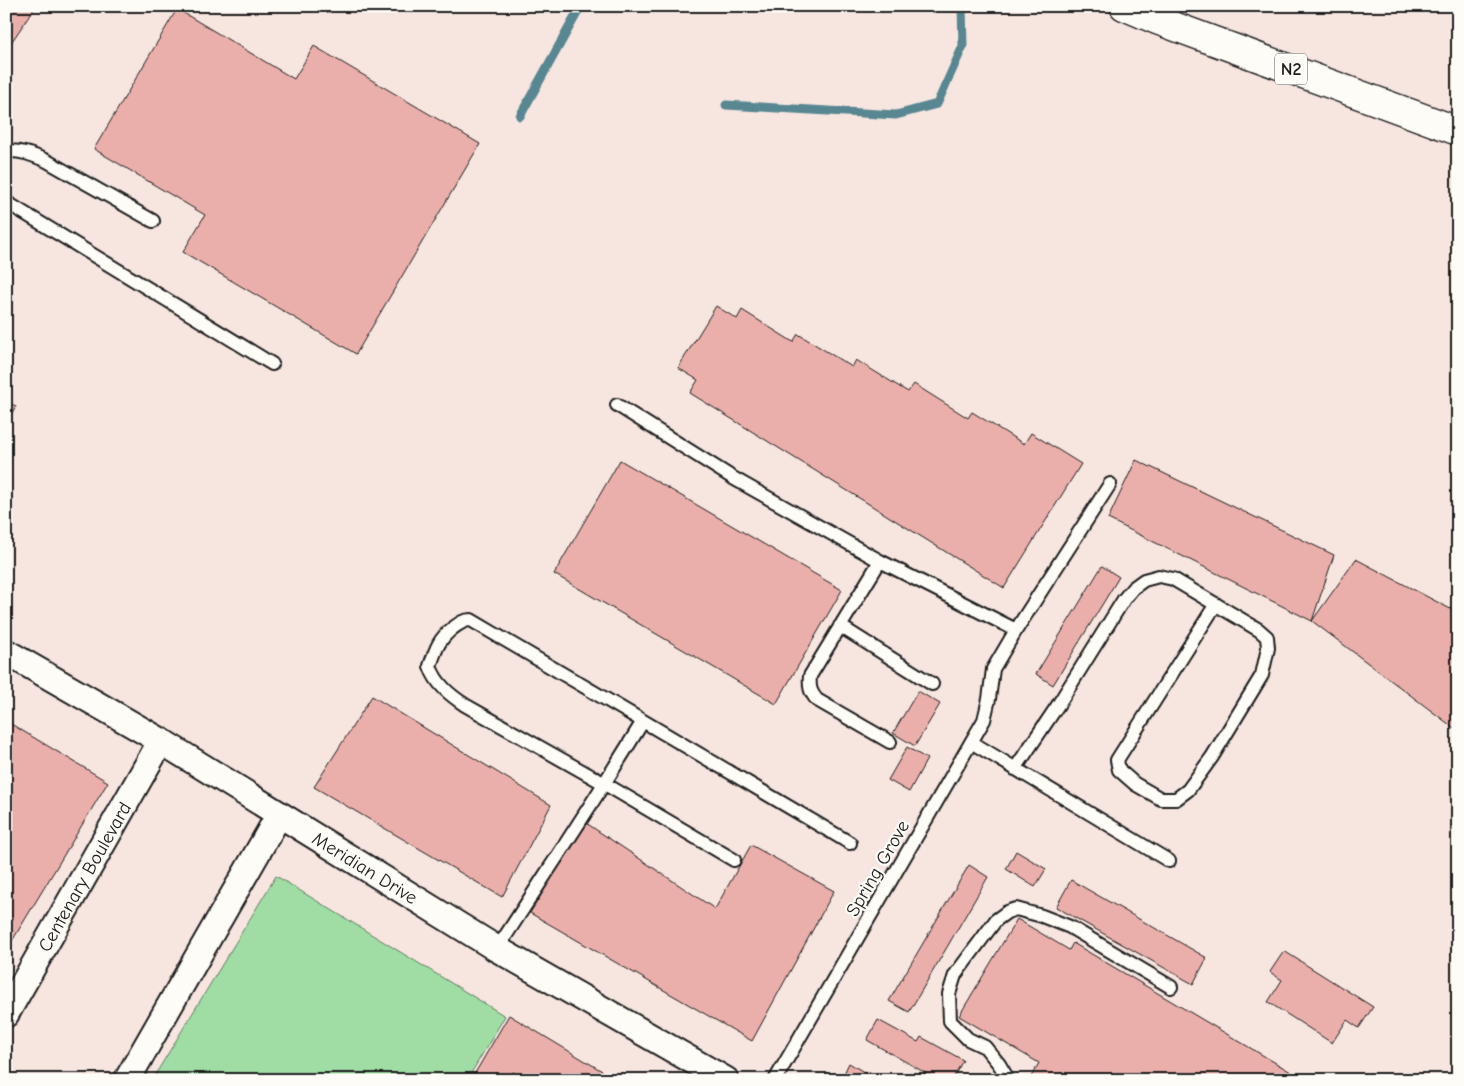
<svg xmlns="http://www.w3.org/2000/svg" width="1464" height="1086" viewBox="0 0 1464 1086" font-family="'Comic Neue',sans-serif">
	<style>
		.green { fill: #a0dda4; stroke: #5e7c60 }
		.lines { fill: none; stroke-linecap: round; stroke-linejoin: round }
		.stream { stroke: #588791; stroke-width: 9 }
		.building { fill: #eaafab; stroke: #1c1c1c }
		.service-casing { stroke: #1c1c1c; stroke-width: 16 }
		.minor-casing { stroke: #1c1c1c; stroke-width: 29 }
		.motorway-casing { stroke: #1c1c1c; stroke-width: 31 }
		.service { stroke: #fdfcf7; stroke-width: 12 }
		.minor { stroke: #fdfcf7; stroke-width: 25 }
		.motorway { stroke: #fdfcf7; stroke-width: 28 }
		.labels { text-anchor: middle; stroke-width: 4.5; stroke-linejoin: round; paint-order: stroke }
		.shield { fill: #fdfcf7; stroke: #605f5e; stroke-width: 1 }
		.shield-label { font-size: 18px; font-weight: bold; fill: #1c1c1c }
		.street-label { font-size: 19px; fill: #1c1c1c; stroke: #fdfcf7 }
	</style>
	<rect width="100%" height="100%" fill="#f7e5e0"/>
	<filter id="ink" filterUnits="userSpaceOnUse"><feTurbulence type="fractalNoise" baseFrequency=".02" numOctaves="2"/><feDisplacementMap in="SourceGraphic" scale="10" xChannelSelector="R" yChannelSelector="G"/><feConvolveMatrix kernelMatrix="1 2 1 2 8 2 1 2 1" color-interpolation-filters="sRGB"/></filter>
	<g filter="url(#ink)">
		<!-- green -->
		<path class="green" d="M276 876 505 1016 467 1080H163L155 1075Z"/>
		<g class="lines">
			<!-- stream -->
			<path class="stream" d="M726 105 896 115 937 104 963 46 962 6
				M520 116 581 6"/>
		</g>
		<!-- building -->
		<path class="building" d="M6 6H36L6 50Z
			M177 9 294 79 314 46 480 144 356 354 183 252 205 215 94 149Z
			M716 306 737 319 742 310 793 342 798 334 852 367 856 360 908 392 914 384 968 418 972 412 1024 444 1031 433 1081 464 1004 588 690 393 698 380 678 368Z
			M6 402 16 406 6 423Z
			M620 460 842 590 776 704 554 574Z
			M1136 460 1334 555 1312 621 1108 519Z
			M1356 559 1458 613V731L1312 621Z
			M1102 566 1119 577 1053 685 1036 674Z
			M918 691 940 704 915 746 893 733Z
			M372 696 551 805 502 897 314 787Z
			M6 721 108 782 6 951Z
			M907 747 927 759 909 792 888 780Z
			M586 823 715 909 751 845 834 891 752 1041 530 913Z
			M1016 851 1046 869 1035 887 1006 869Z
			M969 865 988 877 909 1012 889 1001Z
			M1071 880 1207 958 1193 984 1056 907Z
			M1017 919 1069 950 1073 943 1291 1072 1286 1080H1029L1039 1063 959 1016Z
			M1284 951 1373 1007 1359 1028 1347 1020 1332 1043 1268 1002 1282 980 1270 972Z
			M509 1015 617 1080H526L513 1072 509 1080H471Z
			M878 1020 918 1042 921 1037 963 1060 952 1080H938L867 1040Z
			M849 1063 877 1080H841Z"/>
		<g class="lines">
			<!-- service casing -->
			<g class="service-casing">
				<path id="service" d="M6 151C21 150 33 155 47 161L153 221
					M6 202 272 364
					M617 405 733 478 880 561 1016 630
					M880 561 810 676C809 687 810 692 817 700L890 742
					M840 626 932 684
					M643 721 471 620C463 620 459 624 453 628 438 640 436 649 430 666 436 684 450 695 465 705L605 784 734 860
					M971 742 1169 861
					M1015 769 1058 705 1124 599 1133 588 1144 580 1159 576 1173 579 1259 630 1267 637 1268 648 1262 675 1212 757 1188 790 1176 799H1161L1135 784 1119 770 1117 760 1216 604
					M497 949C546 873 596 799 643 721L850 843
					M775 1080 984 720 989 699 993 669 1016 630 1110 484
					M1006 1080 1005 1074 999 1064 985 1047 968 1039 950 1021 949 994 955 975 996 920 1007 912 1016 909 1042 916 1070 927 1171 987"/>
			</g>
			<!-- minor casing -->
			<g class="minor-casing">
				<g id="minor">
					<path id="s1" d="M6 652 161 741 497 949 726 1080"/>
					<path id="s2" d="M6 1014 161 741"/>
					<path d="M127 1080 279 815"/>
				</g>
			</g>
			<!-- motorway casing -->
			<g class="motorway-casing">
				<path id="motorway" d="M1124 6 1157 20 1458 131"/>
			</g>
			<!-- service -->
			<use href="#service" class="service"/>
			<!-- minor -->
			<use href="#minor" class="minor"/>
			<!-- motorway -->
			<use href="#motorway" class="motorway"/>
		</g>
	</g>
	<g class="labels">
		<!-- shield labels -->
		<rect class="shield" x="1275" y="53.5" width="32" height="31" rx="4"/>
		<g class="shield-label">
			<text x="1291" y="75">N2</text>
		</g>
		<!-- street labels -->
		<g class="street-label">
			<text dy="7" stroke="none"><textPath href="#s1" startOffset="419">Meridian Drive</textPath></text>
			<text transform="translate(877 868) rotate(-60)" y="7">Spring Grove</text>
			<text dy="7" stroke="none"><textPath href="#s2" startOffset="158">Centenary Boulevard</textPath></text>
		</g>
	</g>
	<!-- margin -->
	<rect width="1464" height="1086" fill="none" stroke="#fdfcf7" stroke-width="25"/>
	<rect x="12" y="12" width="1439" height="1061" fill="none" stroke="#1c1c1c" stroke-width="2" filter="url(#ink)"/>
</svg>
